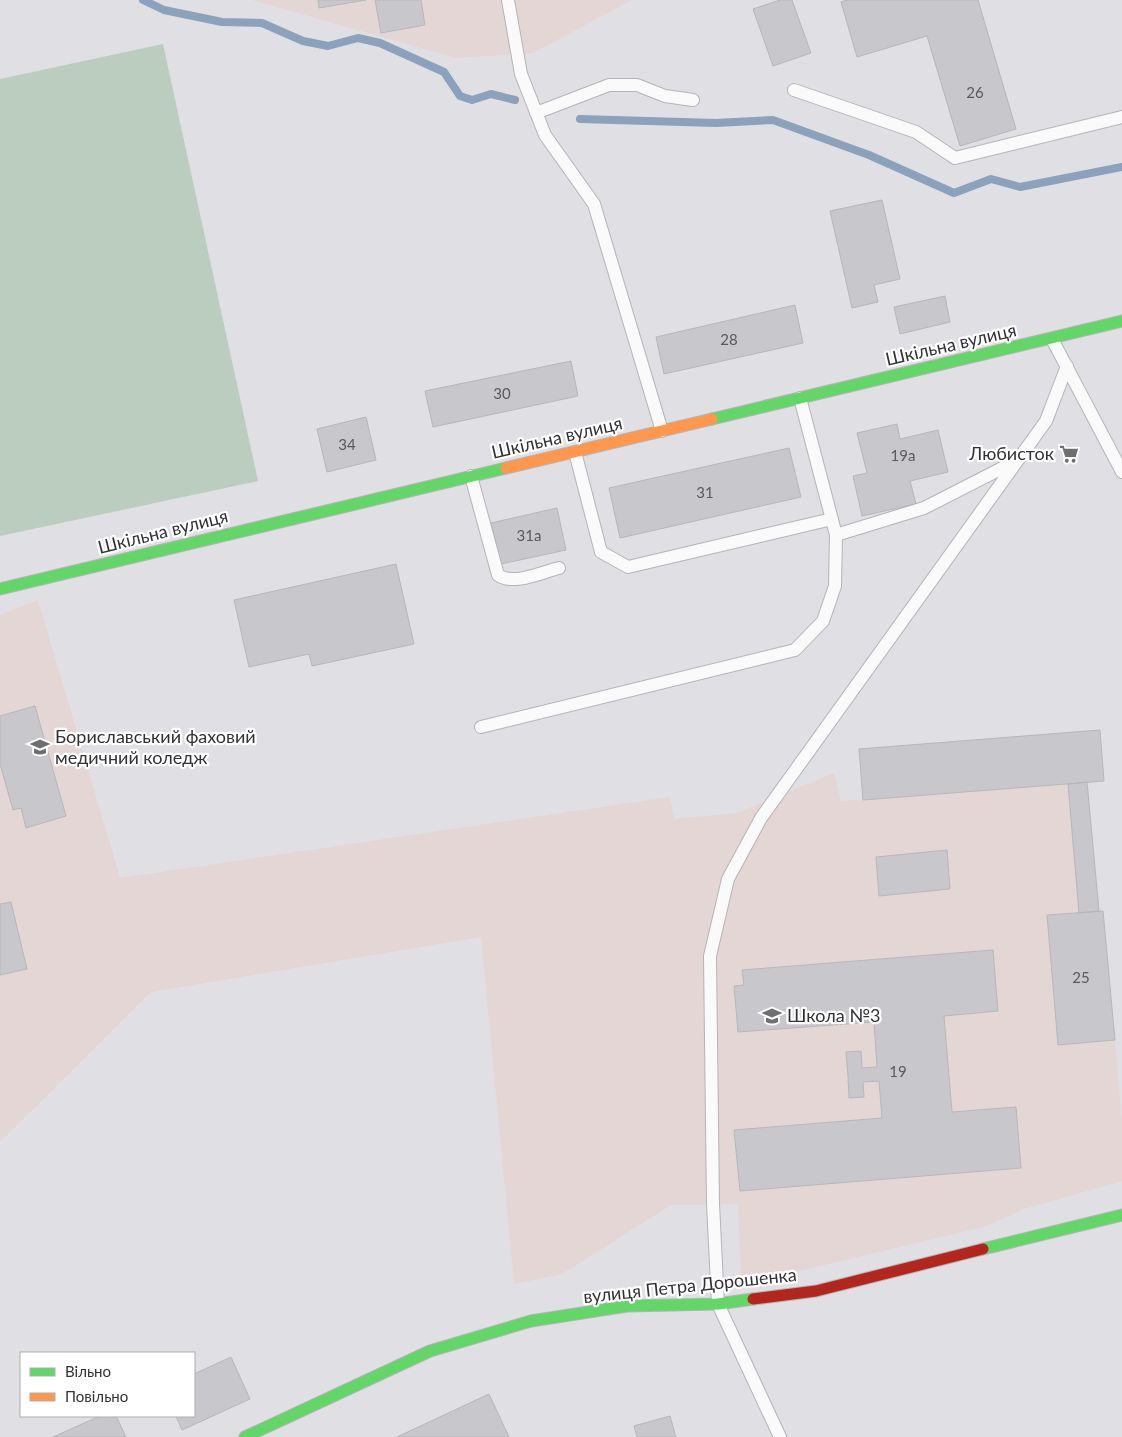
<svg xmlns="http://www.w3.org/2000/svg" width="1122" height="1437" viewBox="0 0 1122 1437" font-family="Lato,sans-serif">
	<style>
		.industrial { fill: #e4d6d5 }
		.green { fill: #bacdbe }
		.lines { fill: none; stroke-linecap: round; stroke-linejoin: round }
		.stream { stroke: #8ca1bb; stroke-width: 8 }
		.building { fill: #c8c7cb; stroke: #b7b7ba }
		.lane-casing { stroke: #b3b4b7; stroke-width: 14 }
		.fast-casing { stroke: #b3b4b7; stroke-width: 13 }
		.slow-casing { stroke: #b3b4b7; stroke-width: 13 }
		.jam-casing { stroke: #b3b4b7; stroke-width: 13 }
		.lane { stroke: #fafafb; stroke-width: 12 }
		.fast { stroke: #63d668; stroke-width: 11 }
		.slow { stroke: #ff974d; stroke-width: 11 }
		.jam { stroke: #b3261e; stroke-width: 11 }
		.labels { text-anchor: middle; stroke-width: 4.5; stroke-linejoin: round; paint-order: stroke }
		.number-label { font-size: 15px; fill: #59595c }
		.street-label { font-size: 18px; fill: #323235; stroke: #fff }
		.poi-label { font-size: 18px; fill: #323235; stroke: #fff; text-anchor: start }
	</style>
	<rect width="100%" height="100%" fill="#dfdfe4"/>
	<!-- industrial -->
	<path class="industrial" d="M252 0H632L533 53 456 58Z
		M38 600 120 878 670 797 674 819 737 813 834 773 841 801 1068 784 1079 913 1047 915 1058 1045 1115 1040 1122 1123V1181L1024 1209 987 1226 766 1279H745L741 1273 738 1204 671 1205 562 1274 514 1284 481 937 151 992 0 1142V615Z"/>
	<!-- green -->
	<path class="green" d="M163 44 258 481 0 536V79Z"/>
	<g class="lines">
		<!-- stream -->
		<path class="stream" d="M143 0 164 10 222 22 262 23 303 41 328 46 358 38 380 43 444 72 460 96 472 100 491 94 515 100
			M580 119 716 123 773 120 869 155 954 193 991 179 1020 187 1122 167"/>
	</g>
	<!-- building -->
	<path class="building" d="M318 0H366L319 8Z
		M375 0H421L425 25 381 33Z
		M780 0H792L811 53 773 66 753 9Z
		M847 0H978L1016 129 960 146 927 36 857 57 841 2Z
		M882 200 900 279 874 285 878 302 852 308 830 211Z
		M945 296 950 322 900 334 894 307Z
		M795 305 803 343 664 374 656 337Z
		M571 361 578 396 433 427 425 391Z
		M366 417 376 460 327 472 317 429Z
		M897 424 900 439 938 430 948 472 910 481 916 504 862 516 853 476 867 473 857 433Z
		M789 448 801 497 620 538 609 488Z
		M557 508 566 550 501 564 491 523Z
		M396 564 414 644 312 666 309 654 249 667 234 600Z
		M35 706 66 816 26 828 21 808 13 810 0 764V716Z
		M1100 730 1104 781 863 800 859 749Z
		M1087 782 1099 911 1079 913 1068 784Z
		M947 850 950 889 879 896 876 857Z
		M11 902 27 969 0 975V904Z
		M1103 911 1115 1040 1058 1045 1047 915Z
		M993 950 998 1011 944 1016 952 1112 1016 1107 1021 1168 740 1191 734 1130 882 1118 879 1081 863 1082 864 1097 849 1098 848 1076 846 1052 861 1051 862 1068 877 1067 874 1022 738 1032 734 986 744 985 742 970Z
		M231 1357 250 1399 182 1430 176 1416H194V1374Z
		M489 1394 509 1437H397Z
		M100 1416H116L126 1437H53Z
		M670 1416 676 1437H637L634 1426Z"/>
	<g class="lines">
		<!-- lane casing -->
		<g class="lane-casing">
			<path id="lane" d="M508 0 521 74 545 135 594 204 662 431
				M794 90 916 132 955 158 1122 117
				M536 113 609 85H637L665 96 693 100
				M1052 339 1122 472
				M575 452 601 552 628 567 832 519
				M471 476 498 575C514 586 542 572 559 568
				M836 535 924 508 1016 461
				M481 727 795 650 823 621 835 586 836 535 800 398
				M780 1437 718 1304 713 1204 710 956 728 879 761 818 1046 421 1067 366"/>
		</g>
		<!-- fast casing -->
		<g class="fast-casing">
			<path id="fast" d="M712 419 1122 321
				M0 589 506 468
				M983 1249 1122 1215
				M245 1437 430 1351 531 1321 627 1306 718 1304 753 1299"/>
		</g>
		<!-- slow casing -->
		<g class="slow-casing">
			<path id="slow" d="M506 468 712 419"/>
		</g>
		<!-- jam casing -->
		<g class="jam-casing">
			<path id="jam" d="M753 1299 816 1291 983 1249"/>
		</g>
		<!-- lane -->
		<use href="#lane" class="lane"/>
		<!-- fast -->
		<use href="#fast" class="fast"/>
		<!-- slow -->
		<use href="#slow" class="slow"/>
		<!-- jam -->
		<use href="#jam" class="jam"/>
	</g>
	<!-- icons -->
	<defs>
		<g id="supermarket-bare" transform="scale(1.5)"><path d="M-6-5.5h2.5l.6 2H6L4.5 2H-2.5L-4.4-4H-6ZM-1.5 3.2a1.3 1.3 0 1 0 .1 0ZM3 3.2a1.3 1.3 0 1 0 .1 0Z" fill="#6f6f72" stroke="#fff" stroke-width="2.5" paint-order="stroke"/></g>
		<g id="university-bare" transform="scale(1.5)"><path d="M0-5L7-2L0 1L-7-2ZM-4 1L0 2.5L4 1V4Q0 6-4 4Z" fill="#6f6f72" stroke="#fff" stroke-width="2.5" paint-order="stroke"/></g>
		<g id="school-bare" transform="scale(1.5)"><path d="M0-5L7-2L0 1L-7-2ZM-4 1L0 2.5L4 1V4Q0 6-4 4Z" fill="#6f6f72" stroke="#fff" stroke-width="2.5" paint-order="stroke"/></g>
	</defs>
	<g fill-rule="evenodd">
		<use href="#supermarket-bare" x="1069" y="454"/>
		<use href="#university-bare" x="40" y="747"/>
		<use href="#school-bare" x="772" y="1016"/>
	</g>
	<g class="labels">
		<!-- number labels -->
		<g class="number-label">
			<text x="975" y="98">26</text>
			<text x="729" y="345">28</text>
			<text x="502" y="399">30</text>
			<text x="347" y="450">34</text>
			<text x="903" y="461">19а</text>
			<text x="705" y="498">31</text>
			<text x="529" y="541">31а</text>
			<text x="1081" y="983">25</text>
			<text x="898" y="1077">19</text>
		</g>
		<!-- street labels -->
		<g class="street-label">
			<text transform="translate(951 345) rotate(-13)" y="6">Шкільна вулиця</text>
			<text transform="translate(557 438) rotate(-13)" y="6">Шкільна вулиця</text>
			<text transform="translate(163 532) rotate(-14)" y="6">Шкільна вулиця</text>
			<text transform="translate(690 1286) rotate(-6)" y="6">вулиця Петра Дорошенка</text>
		</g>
		<!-- poi labels -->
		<g class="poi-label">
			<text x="1054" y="460" text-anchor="end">Любисток</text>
			<text x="55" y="743">Бориславський фаховий<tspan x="55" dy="21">медичний коледж</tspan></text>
			<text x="787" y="1022">Школа №3</text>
		</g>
	</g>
	<!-- legend -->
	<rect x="20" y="1352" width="175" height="65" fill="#ffffff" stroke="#adadae"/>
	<rect x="30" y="1368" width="25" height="8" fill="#63d668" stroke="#adadae"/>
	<text x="65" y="1377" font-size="15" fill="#323235">Вільно</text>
	<rect x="30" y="1393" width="25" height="8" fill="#ff974d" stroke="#adadae"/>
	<text x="65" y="1402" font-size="15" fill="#323235">Повільно</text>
</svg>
